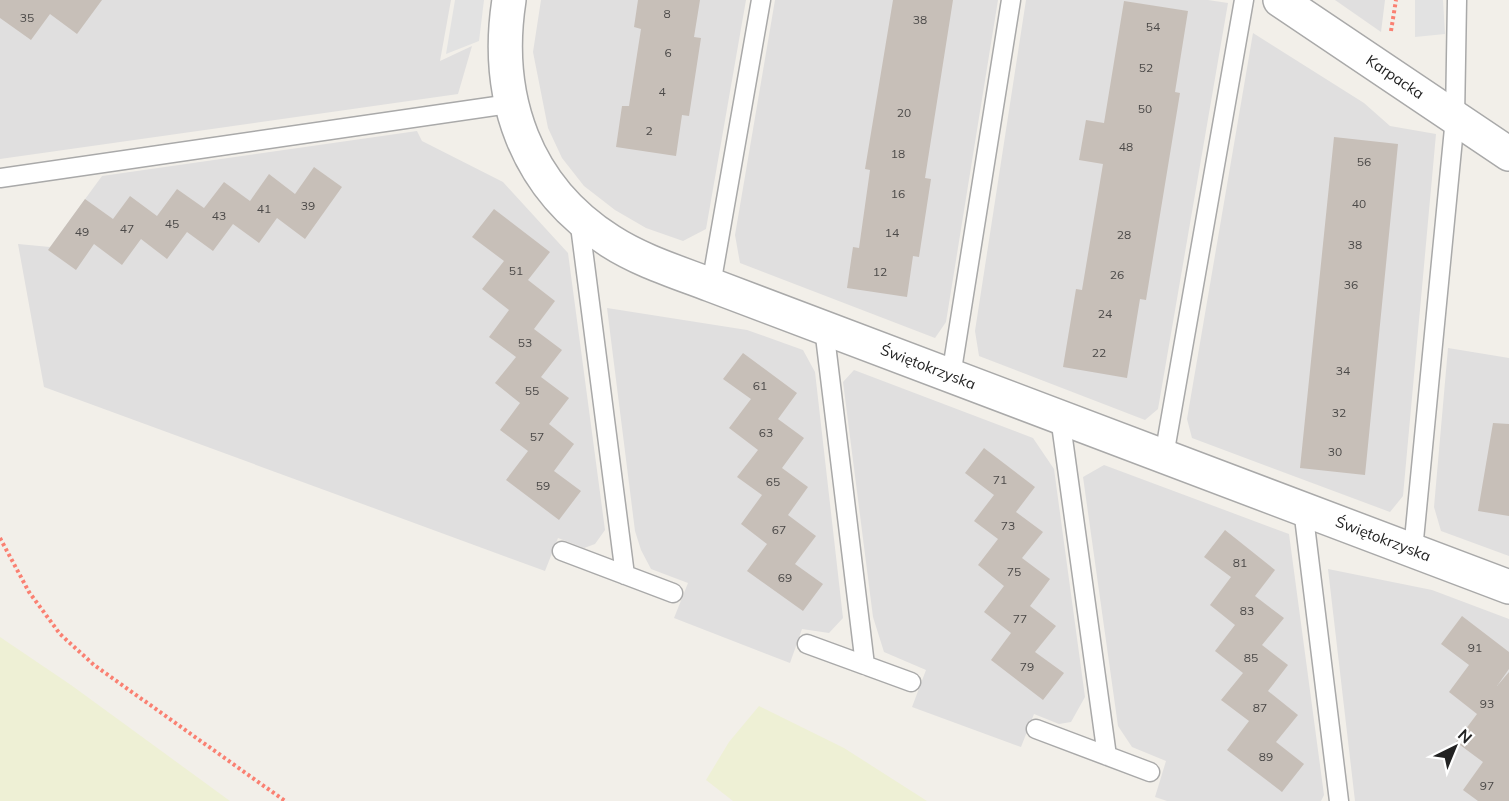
<svg xmlns="http://www.w3.org/2000/svg" width="1509" height="801" viewBox="0 0 1509 801" font-family="Mulish,sans-serif">
	<style>
		.residential { fill: #e0dfdf }
		.farmland { fill: #eef0d5 }
		.parking { fill: #e2e2e2 }
		.building { fill: #c7bfb8 }
		.lines { fill: none; stroke-linecap: round; stroke-linejoin: round }
		.lane-casing { stroke: #a9a9a9; stroke-width: 21 }
		.street-casing { stroke: #a9a9a9; stroke-width: 36 }
		.path { stroke: #fa8072; stroke-width: 4; stroke-dasharray: 3 3; stroke-linecap: butt }
		.lane { stroke: #fff; stroke-width: 18 }
		.street { stroke: #fff; stroke-width: 33 }
		.labels { text-anchor: middle; stroke-width: 5; stroke-linejoin: round; paint-order: stroke }
		.number-label { font-size: 12px; fill: #4b4948 }
		.street-label { font-size: 15px; fill: #222; stroke: #fff }
	</style>
	<rect width="100%" height="100%" fill="#f2efe9"/>
	<!-- residential -->
	<path class="residential" d="M0 0H451L440 61 472 46 458 94 0 159Z
		M541 0H746L706 229 683 241 646 228 615 210 584 186 562 158 548 128 533 52Z
		M775 0H998L946 322 935 338 740 263 735 235Z
		M1026 0H1208L1228 3 1158 409 1145 420 979 356 975 331Z
		M1335 0H1385L1381 32Z
		M1253 33 1364 103 1390 126 1436 134 1403 496 1390 512 1192 438 1187 419Z
		M417 131 422 141 503 182 568 253 605 530 595 544 584 548 558 538 545 571 44 387 18 244 50 247 102 176Z
		M607 308 747 330 803 350 815 372 843 618 829 633 802 629 790 663 674 618 688 583 651 569 641 550 635 531Z
		M1448 348 1509 358V556L1441 531 1434 507Z
		M854 370 1033 438 1054 469 1085 697 1071 722 1059 724 1034 714 1021 747 912 707 926 670 884 652 873 617 843 382Z
		M1104 465 1289 534 1324 795 1321 801H1167L1155 797 1166 761 1132 747 1118 726 1083 477Z
		M1328 569 1432 590 1509 619V801H1355Z"/>
	<!-- farmland -->
	<path class="farmland" d="M0 637 71 685 230 801H0Z
		M759 706 844 748 927 801H733L706 780 729 742Z"/>
	<!-- parking -->
	<path class="parking" d="M455 0H484L479 41 446 54Z
		M1415 0H1443L1445 34 1415 37Z"/>
	<!-- building -->
	<path class="building" d="M0 0H102L77 34 50 14 31 40 0 18Z
		M638 0H700L694 37 701 38 689 116 682 115 676 156 616 147 622 106H629L641 29 634 27Z
		M893 0H953L925 178 931 179 919 257 913 256 907 297 847 288 853 247 859 248 870 170 865 169Z
		M1124 1 1188 11 1175 92 1180 93 1146 300 1140 299 1127 378 1063 367 1076 289 1082 290 1103 164 1079 160 1086 120 1104 123Z
		M1334 137 1398 144 1365 475 1300 468Z
		M314 167 342 187 305 239 277 218 259 243 233 224 213 251 187 232 167 259 141 239 122 265 94 244 76 270 48 250 85 199 113 219 130 196 157 216 177 189 204 208 224 182 250 201 269 174 295 194Z
		M494 209 550 252 528 280 555 301 534 329 562 350 541 377 569 398 549 424 574 444 554 471 581 491 559 520 506 480 528 451 500 430 520 403 495 383 516 357 489 337 509 310 482 289 504 261 472 237Z
		M743 353 797 393 778 419 804 438 782 468 808 487 788 515 816 536 795 564 823 584 803 611 747 571 767 544 741 524 762 495 737 477 758 450 729 428 751 399 723 379Z
		M1493 423 1509 424V516L1478 511Z
		M984 448 1035 487 1016 512 1043 532 1022 558 1050 579 1030 606 1056 626 1035 652 1064 673 1043 700 991 660 1011 633 984 612 1004 586 978 565 998 539 974 521 994 495 965 473Z
		M1225 530 1275 570 1255 596 1284 618 1262 645 1288 665 1268 691 1298 715 1276 742 1304 764 1282 792 1227 750 1249 721 1221 700 1243 673 1215 651 1235 625 1210 605 1231 577 1204 557Z
		M1462 616 1509 652V669L1497 686 1509 672V801H1478L1463 790 1483 762 1456 742 1477 714 1449 692 1469 665 1441 644Z"/>
	<g class="lines">
		<!-- lane casing -->
		<g class="lane-casing">
			<path id="lane" d="M0 178 510 104
				M579 218 625 575
				M711 285 761 0
				M824 328 865 665
				M951 376 1011 0
				M1060 417 1107 756
				M1164 456 1244 0
				M1303 509 1339 801
				M1413 550 1455 118 1457 0
				M562 551 673 593
				M807 644 911 682
				M1036 729 1150 772"/>
		</g>
		<!-- street casing -->
		<g class="street-casing">
			<path id="street" d="M509 0C494 97 525 187 610 241 641 261 677 272 711 285L1509 587
				M1280 0 1509 154"/>
		</g>
		<!-- path -->
		<path class="path" d="M1391 31 1396 0
			M0 538 29 592 60 634 94 665 285 801"/>
		<!-- lane -->
		<use href="#lane" class="lane"/>
		<!-- street -->
		<use href="#street" class="street"/>
	</g>
	<g class="labels">
		<!-- number labels -->
		<g class="number-label">
			<text x="667" y="18">8</text>
			<text x="27" y="22">35</text>
			<text x="920" y="24">38</text>
			<text x="1153" y="31">54</text>
			<text x="668" y="57">6</text>
			<text x="1146" y="72">52</text>
			<text x="662" y="96">4</text>
			<text x="1145" y="113">50</text>
			<text x="904" y="117">20</text>
			<text x="649" y="135">2</text>
			<text x="1126" y="151">48</text>
			<text x="898" y="158">18</text>
			<text x="1364" y="166">56</text>
			<text x="898" y="198">16</text>
			<text x="1359" y="208">40</text>
			<text x="308" y="210">39</text>
			<text x="264" y="213">41</text>
			<text x="219" y="220">43</text>
			<text x="172" y="228">45</text>
			<text x="127" y="233">47</text>
			<text x="82" y="236">49</text>
			<text x="892" y="237">14</text>
			<text x="1124" y="239">28</text>
			<text x="1355" y="249">38</text>
			<text x="516" y="275">51</text>
			<text x="880" y="276">12</text>
			<text x="1117" y="279">26</text>
			<text x="1351" y="289">36</text>
			<text x="1105" y="318">24</text>
			<text x="525" y="347">53</text>
			<text x="1099" y="357">22</text>
			<text x="1343" y="375">34</text>
			<text x="760" y="390">61</text>
			<text x="532" y="395">55</text>
			<text x="1339" y="417">32</text>
			<text x="766" y="437">63</text>
			<text x="537" y="441">57</text>
			<text x="1335" y="456">30</text>
			<text x="1000" y="484">71</text>
			<text x="773" y="486">65</text>
			<text x="543" y="490">59</text>
			<text x="1008" y="530">73</text>
			<text x="779" y="534">67</text>
			<text x="1240" y="567">81</text>
			<text x="1014" y="576">75</text>
			<text x="785" y="582">69</text>
			<text x="1247" y="615">83</text>
			<text x="1020" y="623">77</text>
			<text x="1475" y="652">91</text>
			<text x="1251" y="662">85</text>
			<text x="1027" y="671">79</text>
			<text x="1487" y="708">93</text>
			<text x="1260" y="712">87</text>
			<text x="1266" y="761">89</text>
			<text x="1487" y="790">97</text>
		</g>
		<!-- street labels -->
		<g class="street-label">
			<text transform="translate(1395 77) rotate(34)" y="5">Karpacka</text>
			<text transform="translate(928 367) rotate(21)" y="5">Świętokrzyska</text>
			<text transform="translate(1383 539) rotate(21)" y="5">Świętokrzyska</text>
		</g>
	</g>
	<!-- north arrow -->
	<g transform="translate(1455 747) rotate(43)" stroke="#ffffff" stroke-width="4.5" paint-order="stroke">
	<path d="M0-4.5L10 22L0 15L-10 22Z" fill="#222222"/>
	<text y="-9" font-size="16" font-weight="bold" text-anchor="middle" fill="#222222">N</text>
	</g>
</svg>
